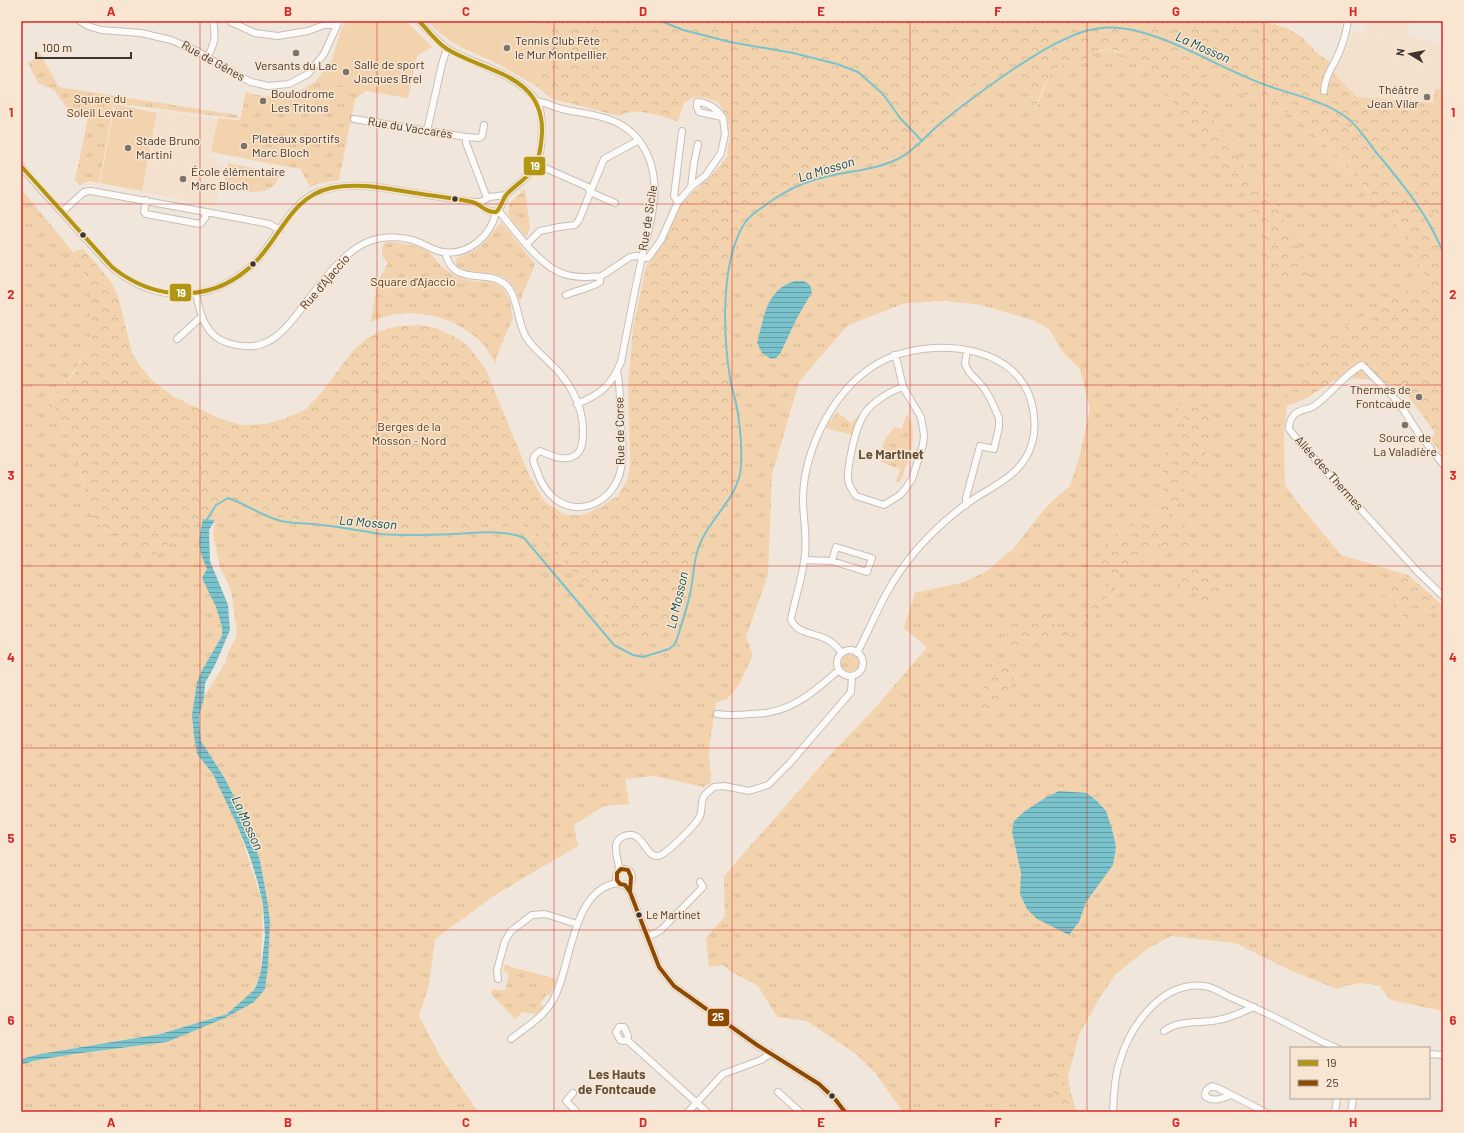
<svg xmlns="http://www.w3.org/2000/svg" width="1464" height="1133" viewBox="0 0 1464 1133" font-family="Barlow,sans-serif">
	<style>
		.built { fill: #f3e1cd }
		.grass { fill: url(#grass-tufts) }
		.forest { fill: url(#forest-crowns) }
		.garden { fill: #f3d3ad }
		.water { fill: url(#water-rules) }
		.lines { fill: none; stroke-linecap: round; stroke-linejoin: round }
		.stream { stroke: #7ac3cc; stroke-width: 2 }
		.street-casing { stroke: #c7bfb6; stroke-width: 8 }
		.street { stroke: #fdfbfa; stroke-width: 6 }
		.bus-1-casing { stroke: #f9e6d2; stroke-width: 7 }
		.bus-2-casing { stroke: #f9e6d2; stroke-width: 7 }
		.bus-1 { stroke: #b29512; stroke-width: 4 }
		.bus-2 { stroke: #8e4a02; stroke-width: 4 }
		.grid { fill: none; stroke: #d62828; stroke-width: 1; stroke-opacity: 0.55 }
		.poi-dot { fill: #7c746b; stroke: #f9e6d2; stroke-width: 1.5 }
		.bus-dot { fill: #3e362e; stroke: #f9e6d2; stroke-width: 1.5 }
		.labels { text-anchor: middle; stroke-width: 3; stroke-linejoin: round; paint-order: stroke }
		.bus-label { font-size: 11px; fill: #3e362e; stroke: #f9e6d2; text-anchor: start }
		.poi-label { font-size: 12px; fill: #3e362e; stroke: #f9e6d2; text-anchor: start }
		.street-label { font-size: 12px; fill: #3e362e; stroke: #f9e6d2 }
		.park-label { font-size: 12px; fill: #543916; stroke: #f9e6d2 }
		.water-label { font-size: 13px; font-style: italic; fill: #0b4d57; stroke: #f9e6d2 }
		.neighbourhood-label { font-size: 13px; font-weight: bold; fill: #60503e; stroke: #f9e6d2 }
		.line-badge { stroke: #f9e6d2; stroke-width: 1.5 }
		.badge-label { font-size: 11px; text-anchor: middle; font-weight: bold; fill: #fff }
		.neatline { fill: none; stroke: #d62828; stroke-width: 1.5 }
		.grid-label { font-size: 13px; text-anchor: middle; font-weight: bold; fill: #d62828 }
	</style>
	<defs>
		<pattern id="grass-tufts" width="24" height="20" patternUnits="userSpaceOnUse"><rect width="24" height="20" fill="#f3d3ad"/><path d="M3 7l-1-3M5 7V3M7 7l1-3M15 17l-1-3M17 17v-4M19 17l1-3" fill="none" stroke="#d1b695"/></pattern>
		<pattern id="forest-crowns" width="20" height="18" patternUnits="userSpaceOnUse"><rect width="20" height="18" fill="#f3d3ad"/><path d="M2 6a3 3 0 1 1 6 0M12 15a3 3 0 1 1 6 0" fill="none" stroke="#d1b695"/></pattern>
		<pattern id="water-rules" width="6" height="5" patternUnits="userSpaceOnUse"><rect width="6" height="5" fill="#7ac3cc"/><path d="M0 2.5h6" fill="none" stroke="#659fa6"/></pattern>
	</defs>
	<rect width="100%" height="100%" fill="#f0e6db"/>
	<!-- built -->
	<path class="built" d="M1364 21H1409L1407 37 1443 43V90L1435 89 1434 103 1357 97 1333 73 1348 47 1353 31 1384 35 1368 32Z
		M159 110 217 120 210 157 215 158V164L223 165 216 207 143 192Z"/>
	<!-- grass -->
	<path class="grass" d="M37 49 59 87 237 115 239 119 114 103 99 183 89 181 80 185 75 180 89 113 66 107 54 90 38 83 28 63 36 58Z
		M1110 49 1125 56 1140 67 1148 71 1206 76 1294 116 1340 158 1402 231 1427 279 1340 330 1289 392 1284 430 1285 485 1298 503 1341 555 1408 575 1443 606V1011L1390 1000 1380 986C1362 982 1355 983 1337 989L1292 971 1235 943 1171 936 1147 949 1115 975 1100 997 1079 1035 1068 1077 1071 1094 1077 1112H903L876 1074 856 1054 807 1021 777 1017 758 986 728 970 723 965 709 967 706 938 725 916 724 876 832 753 878 705 927 647 904 628 915 593 964 582 985 572 1013 549 1047 506 1070 486 1080 454 1090 409 1080 369 1064 354 1049 329 1035 321 981 305 946 301 906 303 848 325 799 382 772 475 768 575 746 637 753 655 739 685 727 699 716 703 709 748 711 782 704 787 654 776 625 779 629 804 604 806 574 825 578 846 495 895 435 939 429 985 419 1016 441 1058 478 1112H21V1065L33 1061 74 1054 167 1042 224 1018 265 989 268 967 270 921 260 861 248 824 224 777 201 741 200 731 199 717 203 699 225 663 228 652 236 638 237 632 231 590 220 567 213 535 215 520 203 519 202 547 216 607 222 627V636L202 670 197 682V754L216 777 238 827 263 904 261 971 254 990 227 1014 160 1034 40 1054 21 1059V189L73 252 90 284V331L91 343 75 370 51 400 79 470 88 500 87 507 93 518 126 548 203 519 223 506 253 505 299 521H339L398 530 527 526 560 557 596 599 613 632 687 599 700 539 743 473 724 294 747 222 768 198 806 174 853 166 896 156 966 91 1021 56 1029 107 1035 110 1050 74 1065 64 1082 60 1094 53Z
		M1333 73 1357 97 1433 103 1435 89 1443 90V243L1425 207 1317 96Z
		M317 80 366 91 355 99 339 180 320 183 310 187 300 169 257 161 258 157 254 156 235 129 236 120H240L246 92C275 101 293 97 317 80Z
		M228 163 281 174C279 177 277 182 274 185 260 198 240 190 224 187Z
		M525 189 530 228 526 237 508 215 510 202Z
		M501 222 535 264 520 301C505 259 484 282 456 266V259C461 255 468 254 474 251 485 244 493 232 501 222Z
		M389 242 400 243 419 247 430 253 441 266 455 276 471 281 491 282 498 285 504 289 510 302 513 318 496 358V364C491 357 487 347 480 341 457 319 423 309 391 315 384 316 377 320 371 322L377 283 388 263 382 256 383 244Z
		M837 412 851 423 858 416 859 417 853 435 825 428Z
		M906 416 909 417C911 422 913 428 913 433 913 449 906 467 900 482H896L900 469 881 462C881 444 883 442 894 427L902 429Z
		M841 663a9 9 0 1 1 18 0a9 9 0 1 1-18 0Z
		M504 965 556 979 550 995 547 994 540 1004 544 1007 536 1014 522 1012 515 1019 491 994 492 989 505 991 509 974 503 971Z"/>
	<!-- forest -->
	<path class="forest" d="M530 21H1247L1274 24 1289 29 1302 37 1317 53 1329 61 1333 73 1317 96 1425 207 1443 243V454L1431 441 1435 432C1426 422 1410 395 1400 389 1389 382 1375 380 1362 379 1353 378 1341 377 1332 382 1317 390 1305 402 1287 405L1289 392 1315 350 1340 330 1426 279 1402 231 1340 158 1294 116 1206 76V83L1195 86C1198 108 1226 133 1241 149L1237 155C1245 169 1265 200 1279 206 1281 212 1283 218 1285 224 1295 242 1308 259 1310 280L1305 283 1293 277 1284 280 1278 278 1266 265 1265 245 1261 223 1256 222 1248 199 1242 192 1238 191 1228 177 1223 174H1219L1215 169 1208 148 1195 128 1182 117 1177 107 1170 99 1166 87 1160 83 1161 77C1154 72 1146 70 1139 67 1130 61 1121 51 1110 49 1099 48 1091 57 1082 60 1069 65 1062 63 1051 74 1046 78 1038 102 1034 110L1029 107 1020 57 966 91 896 156 853 166 806 174 768 198 747 222 724 294 743 473 700 539 687 599 669 628 645 646 613 632 596 599 560 557 526 526 398 530 339 521H299L253 505 223 506 203 519 149 558 126 548 93 518 87 507 88 500 80 473 51 399 75 372 91 343 90 331V284L73 252 83 249 110 280 118 296 132 353 140 366 153 381 174 397 221 419 242 425 265 424 284 419 306 409 321 393 352 352 366 339 380 331 397 326 421 325 436 328 451 335 463 342 473 352 486 370 530 477 545 502 565 515H584L602 506 618 496 628 478 630 463 628 385 633 328 646 266 668 232 681 204 714 173 727 156 730 135 728 119 718 102 705 98 693 97 684 103 678 121C659 116 637 106 619 116L553 99 536 86 556 34Z
		M1335 78 1357 100 1435 108 1440 103 1442 97 1443 98V239L1427 205 1367 138 1327 98 1326 89Z
		M1189 402 1196 405 1200 412 1208 411C1216 434 1210 447 1198 467 1194 474 1192 474 1191 484 1182 487 1182 493 1181 502L1177 504 1169 512V517L1185 524 1189 537V547L1182 553 1159 544 1145 561 1138 565 1130 573 1126 574 1121 571C1117 576 1119 583 1115 588 1112 593 1107 596 1105 600 1097 611 1098 617 1084 623L1082 621C1087 614 1091 593 1099 589 1102 587 1106 587 1109 586L1108 578 1101 573 1099 567 1100 560 1107 548 1109 540 1122 529 1140 523 1147 525H1153L1158 520V512L1154 506 1167 493 1163 489 1164 475 1160 463 1163 455 1172 446 1190 422 1179 415 1176 408 1182 403Z
		M1187 564 1199 567 1213 574 1215 585 1222 594C1219 603 1215 608 1205 609L1201 604 1202 599 1195 592 1181 589C1179 580 1179 570 1187 564Z
		M1398 577C1411 576 1431 596 1437 606 1427 612 1417 623 1405 619L1399 608 1384 595C1384 585 1390 581 1398 577Z
		M1044 613 1052 620 1055 625 1074 631 1069 638 1064 641 1055 639 1050 648 1044 649 1039 645 1036 640 1028 637 1025 639 1024 645H1019L1016 653 1012 652 1006 646 1003 638 1010 632V621L1013 618 1018 616C1031 625 1033 620 1044 613Z
		M1002 661C1007 664 1015 667 1015 673 1016 681 995 712 989 715 987 715 985 715 983 715L981 700 984 680 997 662Z
		M1054 1072H1058L1064 1077 1074 1112H1056C1056 1109 1056 1105 1056 1102 1054 1092 1047 1081 1054 1072Z"/>
	<!-- garden -->
	<path class="garden" d="M347 21H406L432 47 417 56 408 98 366 91 317 80 332 60 341 29Z
		M427 21H530L556 34 536 86C521 78 507 68 492 61 468 51 445 41 427 21Z
		M246 94 281 101 280 109 244 102Z
		M115 104 157 113 142 191 100 183Z
		M218 118 236 120 235 129 259 133 254 156 258 157 257 161 211 152Z
		M646 679 664 683 665 684 663 692 661 694 644 690V680Z"/>
	<!-- water -->
	<path class="water" d="M795 281H804L810 285 812 292 797 318 780 354 776 358 771 359 762 353 757 343C764 318 766 289 795 281Z
		M203 519 215 520 209 530 210 561 228 605 230 630 215 665 205 683 204 698 199 717 200 731 201 741 224 777 248 824 260 861 267 899 270 921 268 967 265 989 254 1002 225 1018 167 1042 74 1054 33 1061 21 1065V1059L40 1054 160 1034 227 1014 254 990 257 984 261 971 265 935 263 904 258 883 250 857 238 827 213 774 197 754 194 736 192 715 197 682 202 670 222 636V627L216 607 202 578 207 569C197 546 198 543 203 519Z
		M1059 791 1087 793 1097 801 1106 811 1112 829 1116 847 1113 865 1086 902 1079 922 1069 935 1037 919 1027 909 1020 894 1021 873 1012 832 1014 821 1025 811 1045 798Z"/>
	<g class="lines">
		<!-- stream -->
		<path class="stream" d="M661 21 683 30 730 42 793 53 837 64 858 72 883 94 900 118 922 141
			M206 521 216 505 228 498C246 504 262 516 281 521 294 524 307 523 321 525 341 527 361 531 381 534 405 536 430 535 454 534 477 533 502 529 524 538L614 645 633 655 643 657 669 649 674 645 677 639C682 622 688 606 691 589 694 572 694 555 702 539 714 515 739 495 741 467 742 446 740 423 736 403 734 394 731 386 730 378 723 334 720 259 746 221 753 213 763 207 771 201 783 193 797 185 811 181 839 171 871 172 898 159 916 150 927 134 942 122 964 104 986 88 1009 72 1032 57 1056 41 1082 32 1098 27 1116 26 1133 30 1177 40 1220 68 1263 84 1290 94 1322 100 1346 117 1357 125 1367 140 1375 151 1402 183 1427 213 1443 252"/>
		<!-- street casing -->
		<g class="street-casing">
			<path id="street" d="M80 21 88 26 101 30 141 33 171 40 197 51 235 74 251 82 268 86 289 84 308 74 324 54 339 21
				M419 21C428 30 437 42 448 49 474 65 530 76 540 110 543 122 542 134 541 146 538 173 524 178 507 194 502 200 502 208 496 212L488 211 476 203
				M231 22 255 33 278 36 308 31 324 25H336
				M207 57C215 45 216 35 213 21
				M1324 91C1325 76 1332 68 1338 55 1343 44 1346 33 1348 21
				M536 101C545 102 553 107 562 109 583 114 608 115 626 128 643 140 652 160 654 180 657 203 647 235 642 258 634 292 628 327 621 362 611 386 601 394 577 404
				M354 119 466 137V143L487 198
				M427 131 442 64 447 48
				M466 137 479 138 482 136 484 125
				M536 164 588 187 590 192 615 203
				M21 166C36 185 53 202 69 220 79 232 89 243 100 254 104 259 109 265 114 269 156 303 209 303 250 267 276 245 285 206 318 192 348 180 384 188 414 193 434 196 454 199 474 202H481L489 197 506 195
				M691 187 694 163 698 144
				M146 200 144 212 146 214 200 224 205 218 206 212
				M678 202 674 196 682 131
				M498 210C514 229 540 267 564 274 570 276 578 277 585 277 591 277 595 276 600 277L630 257 636 256 648 258 661 240 678 202 691 187 706 175 721 153 725 134 723 118C716 108 709 103 697 102V107L699 112 722 117
				M62 212 84 192 91 191 244 219 269 224 280 230
				M527 244 540 231 559 227 575 225 579 220 604 159 639 140
				M445 252C453 288 486 268 505 284 518 295 517 322 526 337 532 347 541 354 549 362 568 379 583 404 583 431 583 438 583 449 577 454 566 463 552 456 540 451 530 458 533 461 537 471 540 481 547 492 555 499 582 519 616 499 621 468 624 454 622 440 621 426 620 408 621 389 617 371
				M196 293C200 314 205 336 228 343 240 347 256 348 267 342 280 336 289 324 298 313 315 291 343 250 370 241 385 236 403 236 418 242 426 245 434 251 443 252 468 256 491 236 496 212
				M566 295C577 290 591 288 600 282V277
				M177 339 201 317
				M894 355 897 361 903 387 921 417 924 435 923 445 912 479 906 488 900 495 884 505 856 496C853 491 849 486 848 480 847 467 855 431 861 420 867 405 888 392 903 387
				M1443 464 1419 434 1399 403 1362 365C1343 375 1332 394 1314 406 1308 410 1299 409 1294 415 1290 419 1289 424 1289 429L1301 444 1417 571 1443 596
				M966 505V498L980 446 994 449 999 427V418L991 400 984 388 969 372 965 364 967 350
				M804 560 832 561 867 572 872 558 836 547 832 561
				M837 663a13 13 0 1 1 26 0a13 13 0 1 1-26 0Z
				M842 653C838 648 834 643 828 640 816 633 796 634 791 619 795 598 803 576 805 554 807 535 803 518 803 499 803 467 816 433 833 407 848 384 870 364 896 355 943 339 1018 347 1032 404 1035 417 1036 430 1032 443 1023 477 990 486 965 505 933 529 904 560 885 596 875 615 867 634 857 653
				M717 714C729 716 740 715 752 714 758 713 764 714 770 712 797 708 819 687 839 670
				M616 877a8 8 0 1 1 16 0a8 8 0 1 1-16 0Z
				M619 870C619 862 615 854 616 846 616 842 619 839 622 837 644 825 645 863 661 855 670 850 696 825 700 816 702 811 701 804 703 798 705 794 710 790 714 787L724 786 749 791 768 785 789 764 851 692 852 676
				M625 885 630 892 659 967 674 986 757 1045 819 1084 835 1099 845 1112
				M648 937 661 930 703 887 700 882
				M498 979 497 970 505 941 511 931 532 915 545 914 577 924
				M1164 1031C1181 1019 1199 1024 1218 1020 1231 1018 1242 1012 1254 1007
				M511 1039C525 1028 542 1018 552 1002 572 969 570 889 618 883
				M627 1040 624 1041 620 1040 616 1032 619 1027H624L628 1036 627 1040 707 1112
				M1429 1054 1443 1055
				M778 1092 800 1112
				M573 1093 566 1101 577 1112
				M1231 1095C1223 1098 1213 1103 1205 1096 1205 1090 1207 1089 1212 1086L1218 1088 1265 1112
				M688 1112 723 1074 761 1060 771 1053
				M1113 1112C1114 1096 1114 1079 1119 1064 1129 1027 1161 981 1204 986 1213 987 1222 993 1230 997 1249 1005 1269 1014 1288 1024 1304 1032 1320 1042 1337 1048
				M1335 1112 1337 1098
				M1351 1112 1353 1098"/>
		</g>
		<!-- street -->
		<use href="#street" class="street"/>
		<!-- bus-1 casing -->
		<g class="bus-1-casing">
			<path id="bus-1" d="M21 166 112 267C158 304 219 303 259 258 282 233 293 196 331 188 359 182 387 189 415 193 434 196 453 198 472 202 481 204 485 213 496 212 502 207 502 199 507 194 515 185 527 179 533 169 540 158 541 145 542 133 544 74 486 73 447 49 436 42 428 30 419 21"/>
		</g>
		<!-- bus-2 casing -->
		<g class="bus-2-casing">
			<path id="bus-2" d="M621 869 628 870 631 877 630 892 625 885 620 884 617 880V873Z
				M630 892 659 967 674 986 757 1045 819 1084 835 1099 845 1112"/>
		</g>
		<!-- bus-1 -->
		<use href="#bus-1" class="bus-1"/>
		<!-- bus-2 -->
		<use href="#bus-2" class="bus-2"/>
	</g>
	<!-- grid -->
	<path class="grid" d="M200 21V1112M377 21V1112M554 21V1112M732 21V1112M910 21V1112M1087 21V1112M1264 21V1112M21 204H1443M21 385H1443M21 566H1443M21 748H1443M21 930H1443"/>
	<!-- markers -->
	<g class="poi-dot">
		<circle cx="507" cy="48" r="4"/>
		<circle cx="296" cy="53" r="4"/>
		<circle cx="346" cy="72" r="4"/>
		<circle cx="1427" cy="97" r="4"/>
		<circle cx="263" cy="101" r="4"/>
		<circle cx="244" cy="146" r="4"/>
		<circle cx="128" cy="148" r="4"/>
		<circle cx="183" cy="179" r="4"/>
		<circle cx="1419" cy="397" r="4"/>
		<circle cx="1405" cy="425" r="4"/>
	</g>
	<g class="bus-dot">
		<circle cx="455" cy="199" r="3.5"/>
		<circle cx="83" cy="235" r="3.5"/>
		<circle cx="253" cy="264" r="3.5"/>
		<circle cx="639" cy="915" r="3.5"/>
		<circle cx="832" cy="1096" r="3.5"/>
	</g>
	<g class="labels">
		<!-- bus labels -->
		<g class="bus-label">
			<text x="646" y="919">Le Martinet</text>
		</g>
		<!-- poi labels -->
		<g class="poi-label">
			<text x="515" y="45">Tennis Club Fête<tspan x="515" dy="14">le Mur Montpellier</tspan></text>
			<text x="354" y="69">Salle de sport<tspan x="354" dy="14">Jacques Brel</tspan></text>
			<text x="296" y="70" text-anchor="middle">Versants du Lac</text>
			<text x="1419" y="94" text-anchor="end">Théâtre<tspan x="1419" dy="14">Jean Vilar</tspan></text>
			<text x="271" y="98">Boulodrome<tspan x="271" dy="14">Les Tritons</tspan></text>
			<text x="252" y="143">Plateaux sportifs<tspan x="252" dy="14">Marc Bloch</tspan></text>
			<text x="136" y="145">Stade Bruno<tspan x="136" dy="14">Martini</tspan></text>
			<text x="191" y="176">École élémentaire<tspan x="191" dy="14">Marc Bloch</tspan></text>
			<text x="1411" y="394" text-anchor="end">Thermes de<tspan x="1411" dy="14">Fontcaude</tspan></text>
			<text x="1405" y="442" text-anchor="middle">Source de<tspan x="1405" dy="14">La Valadière</tspan></text>
		</g>
		<!-- street labels -->
		<g class="street-label">
			<text transform="translate(213 61) rotate(29)" y="4">Rue de Gênes</text>
			<text transform="translate(410 128) rotate(9)" y="4">Rue du Vaccarès</text>
			<text transform="translate(648 218) rotate(-81)" y="4">Rue de Sicile</text>
			<text transform="translate(325 282) rotate(-49)" y="4">Rue d'Ajaccio</text>
			<text transform="translate(620 431) rotate(-91)" y="4">Rue de Corse</text>
			<text transform="translate(1329 473) rotate(48)" y="4">Allée des Thermes</text>
		</g>
		<!-- park labels -->
		<g class="park-label">
			<text x="100" y="103">Square du<tspan x="100" dy="14">Soleil Levant</tspan></text>
			<text x="413" y="286">Square d'Ajaccio</text>
			<text x="409" y="431">Berges de la<tspan x="409" dy="14">Mosson - Nord</tspan></text>
		</g>
		<!-- water labels -->
		<g class="water-label">
			<text transform="translate(1203 47) rotate(24)" y="5">La Mosson</text>
			<text transform="translate(826 169) rotate(-17)" y="5">La Mosson</text>
			<text transform="translate(368 522) rotate(5)" y="5">La Mosson</text>
			<text transform="translate(677 600) rotate(-77)" y="5">La Mosson</text>
			<text transform="translate(248 823) rotate(66)" y="5">La Mosson</text>
		</g>
		<!-- neighbourhood labels -->
		<g class="neighbourhood-label">
			<text x="891" y="459">Le Martinet</text>
			<text x="617" y="1079">Les Hauts<tspan x="617" dy="15">de Fontcaude</tspan></text>
		</g>
	</g>
	<g class="line-badge">
		<rect x="523" y="156" width="23" height="20" rx="4" fill="#b29512"/>
		<rect x="169" y="283" width="23" height="19" rx="4" fill="#b29512"/>
		<rect x="707" y="1008" width="23" height="19" rx="4" fill="#8e4a02"/>
	</g>
	<g class="badge-label">
		<text x="535" y="170">19</text>
		<text x="181" y="297">19</text>
		<text x="718" y="1021">25</text>
	</g>
	<!-- border -->
	<rect width="1464" height="1133" fill="none" stroke="#f9e6d2" stroke-width="44"/>
	<!-- legend -->
	<rect x="1290" y="1047" width="140" height="52" fill="#f9e6d2" stroke="#aea090"/>
	<rect x="1298" y="1060" width="20" height="6" fill="#b29512" stroke="#aea090"/>
	<text x="1326" y="1067" font-size="12" fill="#3e362e">19</text>
	<rect x="1298" y="1080" width="20" height="6" fill="#8e4a02" stroke="#aea090"/>
	<text x="1326" y="1087" font-size="12" fill="#3e362e">25</text>
	<!-- north arrow -->
	<g transform="translate(1410 54) rotate(280)" stroke="#f9e6d2" stroke-width="3" paint-order="stroke">
	<path d="M0-3L7 15L0 10L-7 15Z" fill="#3e362e"/>
	<text y="-6" font-size="11" font-weight="bold" text-anchor="middle" fill="#3e362e">N</text>
	</g>
	<!-- scale -->
	<path d="M36 52v6h95v-6" fill="none" stroke="#3e362e" stroke-width="2"/>
	<text x="42" y="52" font-size="12" fill="#3e362e" stroke="#f9e6d2" stroke-width="3" paint-order="stroke">100 m</text>
	<rect x="22" y="22" width="1420" height="1089" class="neatline"/>
	<g class="grid-label">
		<text x="111" y="16">A</text>
		<text x="288" y="16">B</text>
		<text x="466" y="16">C</text>
		<text x="643" y="16">D</text>
		<text x="821" y="16">E</text>
		<text x="998" y="16">F</text>
		<text x="1176" y="16">G</text>
		<text x="1353" y="16">H</text>
		<text x="11" y="117">1</text>
		<text x="1453" y="117">1</text>
		<text x="11" y="299">2</text>
		<text x="1453" y="299">2</text>
		<text x="11" y="480">3</text>
		<text x="1453" y="480">3</text>
		<text x="11" y="662">4</text>
		<text x="1453" y="662">4</text>
		<text x="11" y="843">5</text>
		<text x="1453" y="843">5</text>
		<text x="11" y="1025">6</text>
		<text x="1453" y="1025">6</text>
		<text x="111" y="1127">A</text>
		<text x="288" y="1127">B</text>
		<text x="466" y="1127">C</text>
		<text x="643" y="1127">D</text>
		<text x="821" y="1127">E</text>
		<text x="998" y="1127">F</text>
		<text x="1176" y="1127">G</text>
		<text x="1353" y="1127">H</text>
	</g>
</svg>
